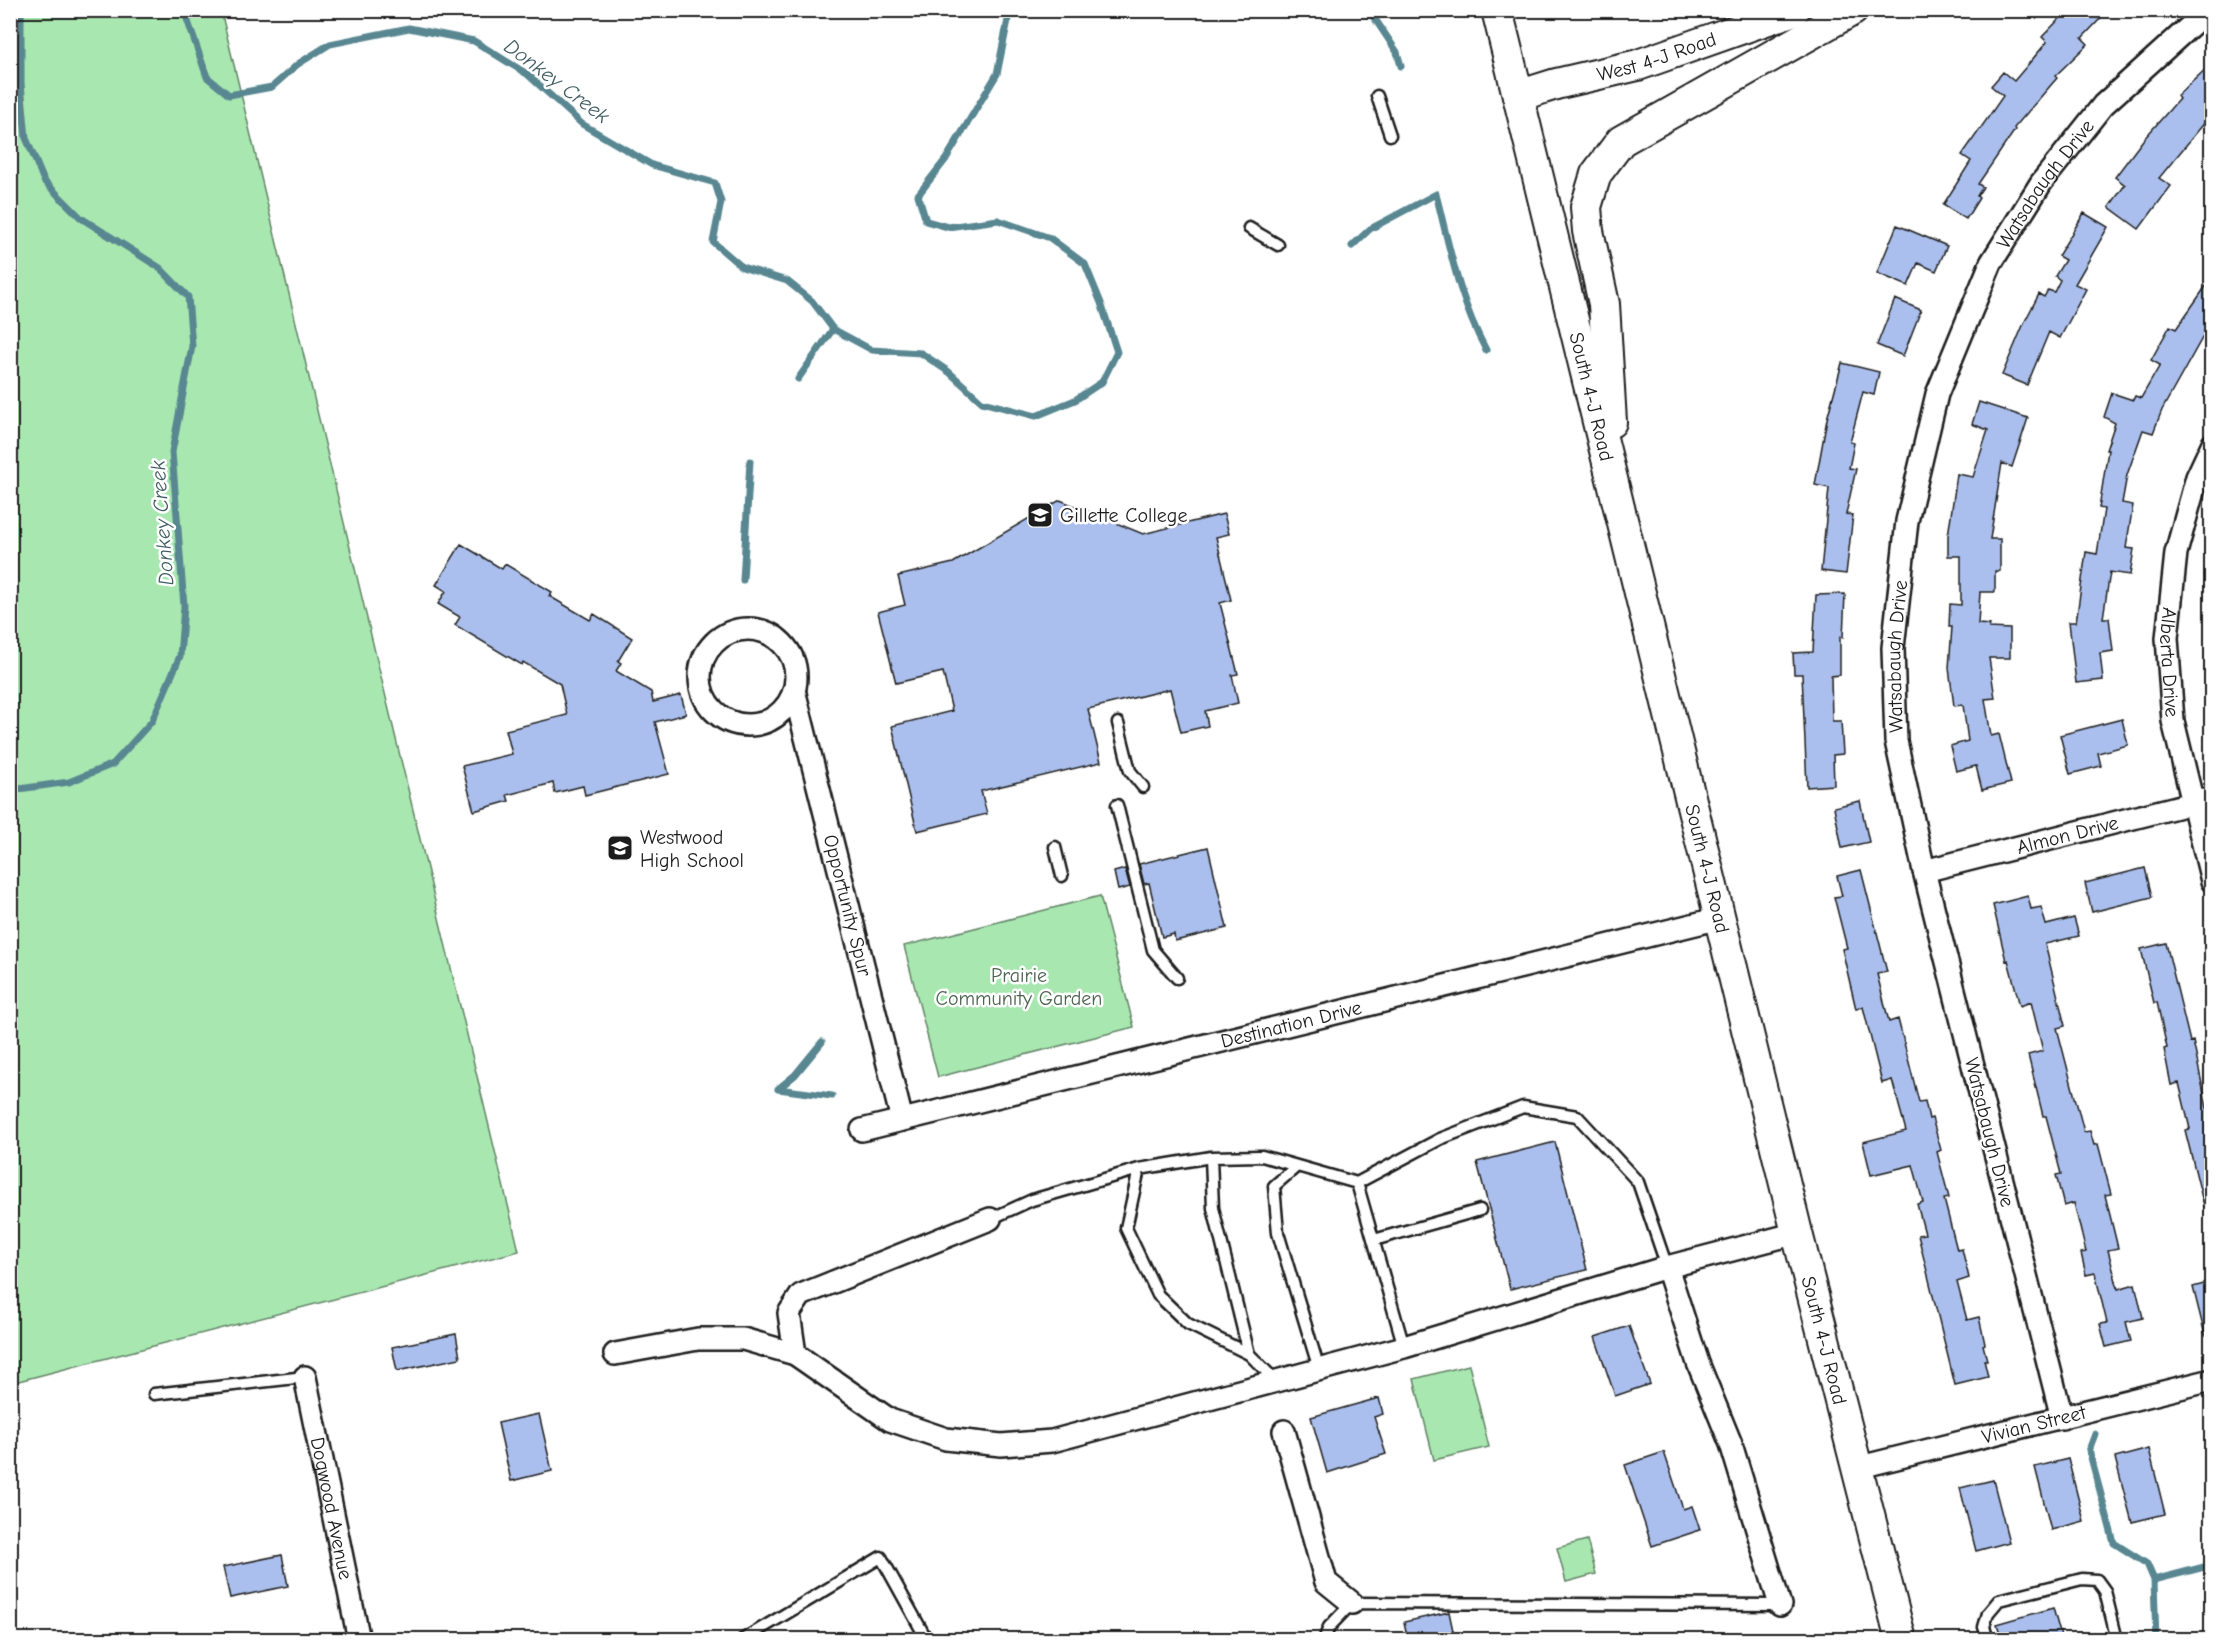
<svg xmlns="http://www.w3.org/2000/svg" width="2222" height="1650" viewBox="0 0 2222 1650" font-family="'Comic Neue',sans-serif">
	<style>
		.green { fill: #a8e8b0; stroke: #628266; stroke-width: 1.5 }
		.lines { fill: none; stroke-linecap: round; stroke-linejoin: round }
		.stream { stroke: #598791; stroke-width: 7 }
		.building { fill: #aabfed; stroke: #1c1c1c; stroke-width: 1.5 }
		.service-casing { stroke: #1c1c1c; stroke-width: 15 }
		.minor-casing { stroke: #1c1c1c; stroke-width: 26 }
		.secondary-casing { stroke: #1c1c1c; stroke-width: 34 }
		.service { stroke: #fff; stroke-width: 10 }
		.minor { stroke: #fff; stroke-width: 21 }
		.secondary { stroke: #fff; stroke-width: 30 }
		.labels { text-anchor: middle; stroke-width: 5; stroke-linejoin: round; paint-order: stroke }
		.street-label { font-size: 20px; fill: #1c1c1c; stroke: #fff }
		.poi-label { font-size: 20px; fill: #1c1c1c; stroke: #fff; text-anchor: start }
		.park-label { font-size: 20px; fill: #4d6350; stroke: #fff }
		.water-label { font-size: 21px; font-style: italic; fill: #3f5b60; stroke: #fff }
	</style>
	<rect width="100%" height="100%" fill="#fff"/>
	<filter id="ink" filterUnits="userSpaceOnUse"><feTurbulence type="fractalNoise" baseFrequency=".0167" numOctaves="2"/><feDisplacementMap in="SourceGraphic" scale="12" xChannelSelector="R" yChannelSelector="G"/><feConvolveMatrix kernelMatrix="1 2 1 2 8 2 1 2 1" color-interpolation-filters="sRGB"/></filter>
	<g filter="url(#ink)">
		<!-- green -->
		<path class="green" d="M11 10 221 11 519 1251 11 1383Z
			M1100 896 1134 1027 938 1077 904 946Z
			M1469 1365 1489 1447 1434 1460 1414 1379Z
			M1587 1540 1596 1574 1566 1582 1557 1548Z"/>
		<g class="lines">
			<!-- stream -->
			<path class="stream" d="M184 10 207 77 229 95 272 87 298 64 330 44 409 28 474 41 527 74 582 124 652 165 715 183 721 202 713 242 742 267 787 281 812 301 833 329 872 350 921 353 949 372 982 402 1036 416 1075 400 1102 382 1117 352 1101 303 1085 264 1050 238 998 220 948 227 926 221 918 195 946 159 997 74 1010 10
				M1369 10 1397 52 1401 66
				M1352 246 1370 229 1436 194C1450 249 1459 300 1486 350
				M798 379 833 329
				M743 580 750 461
				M10 784 19 789 69 782 113 764 152 721 180 656 184 606 172 452 192 346 188 297 160 268 81 218 44 181 26 138 21 83V15L23 10
				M778 1089 795 1075 822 1042
				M778 1089 832 1096
				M2095 1434 2089 1450 2114 1543 2147 1564 2154 1580
				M2156 1640 2154 1580 2212 1565"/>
		</g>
		<!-- building -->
		<path class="building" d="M2068 10H2091L2100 19 2082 38 2088 44 2055 76 2057 78 2014 128 2015 130 1978 184 1983 187 1977 196 1979 198 1966 219 1943 205 1971 161 1962 155 2003 96 1991 86 2003 72 2014 81 2047 42 2042 37Z
			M2211 64V115L2159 178 2171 186 2139 229 2109 207 2125 185 2115 177 2143 140 2179 99 2177 96Z
			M2084 213 2108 227 2075 284 2086 289 2060 338 2049 332 2027 385 2002 375 2024 323 2039 294 2044 297 2048 290 2054 292 2060 280 2055 276 2065 260 2058 256Z
			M1897 225 1947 246 1936 271 1918 263 1908 286 1877 273Z
			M2211 279V322L2162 410 2153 433 2143 430 2127 475 2122 503 2133 505 2126 548 2134 549 2130 575 2110 572 2103 618H2109L2113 651 2100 653 2103 680 2076 683 2069 622H2076L2086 552 2097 554 2104 509 2099 508 2108 450H2106L2115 423 2104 417 2112 393 2133 400 2135 396 2141 398 2160 365 2151 360 2170 326 2176 329Z
			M1895 299 1921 310 1903 356 1877 345Z
			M1842 363 1879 372 1874 395 1863 392 1850 442 1854 443 1849 468 1856 469 1846 514 1853 515 1846 574 1821 571 1829 488 1815 485 1827 419Z
			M1979 402 2028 418 2012 467 2002 463 1990 539H2000V571H1995V592H1980L1978 624 1990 625 1989 628 2010 629V658H1989L1995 698 1985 699 1991 736 1999 734 2011 783 1982 790 1976 766 1956 771 1950 746 1968 741 1963 705 1954 706 1949 668 1952 627H1949L1950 604 1961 605V556H1948V536L1957 474 1973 477 1988 430 1972 424Z
			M1060 500 1143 534 1224 514 1229 534 1216 537 1231 600 1220 603 1238 674 1232 675 1238 703 1205 711 1208 726 1181 732 1170 689 1088 709 1101 762 981 791 987 814 917 831 892 726 952 711 943 672 896 683 878 612 905 605 898 576 953 563Z
			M461 544 502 569 505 564 552 592 549 596 590 620 594 614 632 638 618 661 621 663 616 671 651 692 653 702 681 695 686 714 655 722 669 774 585 795 583 786 555 793 553 783 507 795 509 801 474 811 462 766 512 754 506 730 567 715 560 684 523 662 522 665 455 625 460 617 438 604 446 591 436 585Z
			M1845 594 1843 637H1840V675L1831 676 1832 721H1841L1843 754 1833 755 1834 785 1807 787 1802 674H1794L1793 653 1813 652 1816 595Z
			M2122 719 2128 745 2098 753 2101 766 2070 774 2060 735Z
			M1860 801 1869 842 1842 848 1834 807Z
			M1208 847 1227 928 1175 941 1174 934 1162 937 1149 883 1144 884 1139 864Z
			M2145 868 2152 897 2092 912 2085 883Z
			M1125 869 1130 887 1118 890 1114 872Z
			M1861 870 1887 972 1877 974 1889 1022 1898 1019 1919 1102 1925 1101 1929 1119 1932 1118 1941 1150 1937 1152 1949 1198 1944 1199 1957 1250 1962 1249 1969 1278 1957 1282 1967 1320 1979 1317 1985 1344 1983 1345 1987 1360H1984L1988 1377 1955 1385 1918 1235 1925 1234 1917 1204 1923 1202 1913 1165 1871 1175 1863 1142 1906 1131 1892 1080 1882 1083 1863 1007 1856 1009 1842 949 1847 948 1834 897 1842 896 1837 876Z
			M2028 896 2031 909 2041 907 2046 925 2074 918 2079 936 2045 944 2065 1026 2057 1028 2084 1132 2090 1131 2094 1145 2098 1144 2111 1194 2105 1195 2118 1248 2108 1250 2118 1289 2135 1284 2143 1318 2126 1322 2131 1341 2106 1347 2100 1324 2107 1323 2095 1273 2086 1275 2081 1253 2086 1252 2074 1203 2064 1206 2056 1175 2061 1174 2046 1116H2043L2028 1055 2043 1051 2031 1002 2020 1006 2008 960 2006 961 1993 905Z
			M2166 943 2190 1042 2193 1041 2207 1108 2211 1107V1210H2205L2185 1130 2190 1129 2179 1083 2171 1085 2164 1049 2167 1048 2157 1002 2154 1003 2141 949Z
			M1555 1142 1587 1270 1510 1289 1477 1162Z
			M2211 1282V1334L2205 1335 2193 1287Z
			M1629 1326 1650 1384 1615 1396 1595 1337Z
			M456 1334 460 1358 397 1371 392 1347Z
			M1379 1398 1383 1414 1374 1417 1386 1454 1327 1473 1311 1417Z
			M539 1414 552 1471 511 1481 498 1423Z
			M2149 1449 2165 1514 2132 1522 2115 1458Z
			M1664 1452 1683 1509 1692 1506 1700 1530 1652 1546 1625 1465Z
			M2068 1459 2084 1521 2051 1530 2035 1467Z
			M1993 1480 2009 1542 1976 1551 1960 1488Z
			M282 1555 288 1586 230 1598 223 1567Z
			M2053 1608 2062 1640H2002L1997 1624Z
			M1449 1612 1455 1640H1408L1404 1622Z"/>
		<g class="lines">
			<!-- service casing -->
			<g class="service-casing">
				<path id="service" d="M1377 96 1390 135
					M1249 228 1278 245
					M1118 723 1130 771 1143 787
					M1117 805 1153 950 1177 978
					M1055 847 1062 876
					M1211 1157 1213 1208 1249 1354
					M1297 1166 1274 1186 1278 1233 1319 1369
					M1139 1169 1126 1228 1158 1295 1188 1324 1249 1354 1276 1381
					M1357 1183 1404 1347
					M990 1219 1032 1200 1139 1169 1211 1157 1262 1156 1357 1183 1440 1139 1523 1107 1577 1116 1638 1182 1667 1267
					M1374 1240 1480 1210
					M154 1394 305 1377
					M742 1640 881 1557 927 1640
					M1324 1640 1329 1627 1352 1603 1780 1605
					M1988 1640 1984 1627 1988 1613 1999 1600 2082 1579 2097 1580 2105 1591 2117 1640"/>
			</g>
			<!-- minor casing -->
			<g class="minor-casing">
				<g id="minor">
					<path id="s1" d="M2212 445 2197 477 2176 553 2167 638 2173 721 2212 881"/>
					<circle cx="748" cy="677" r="48"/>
					<path id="s2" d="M794 690 902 1120"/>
					<path id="s3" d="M1924 871 2212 798"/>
					<path id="s4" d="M862 1130 1720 918"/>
					<path d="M1667 1267 1698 1363 1731 1444 1780 1605"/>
					<path d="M615 1354 698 1339H743L795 1354 890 1420 946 1439 1001 1445 1052 1441 1404 1347 1667 1267 1797 1233"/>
					<path d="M795 1354 789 1313 801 1295 990 1219"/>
					<path id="s5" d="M305 1377 359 1640"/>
					<path id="s6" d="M2062 1418 1924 871 1896 741 1893 648 1907 521 1937 394 1991 263 2041 183 2103 105 2208 10"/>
					<path d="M1284 1431 1326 1582 1352 1603"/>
					<path id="s7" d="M1856 1468 2212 1380"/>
				</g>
			</g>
			<!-- secondary casing -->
			<g class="secondary-casing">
				<g id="secondary">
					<path id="s8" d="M1497 10 1797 1233 1901 1640"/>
					<path id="s9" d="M1518 96 1556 84 1638 65 1794 10"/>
					<path d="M1611 422 1604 304 1588 231 1586 207 1596 174 1621 141 1853 10"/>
				</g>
			</g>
			<!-- service -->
			<use href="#service" class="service"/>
			<!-- minor -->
			<use href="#minor" class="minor"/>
			<!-- secondary -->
			<use href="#secondary" class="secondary"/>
		</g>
	</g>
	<!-- icons -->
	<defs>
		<g id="university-square" transform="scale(1.35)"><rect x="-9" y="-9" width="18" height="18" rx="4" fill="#1c1c1c" stroke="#fff"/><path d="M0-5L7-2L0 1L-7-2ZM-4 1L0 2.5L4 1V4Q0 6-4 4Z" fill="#fff"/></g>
		<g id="school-square" transform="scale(1.35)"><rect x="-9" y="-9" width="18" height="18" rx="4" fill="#1c1c1c" stroke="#fff"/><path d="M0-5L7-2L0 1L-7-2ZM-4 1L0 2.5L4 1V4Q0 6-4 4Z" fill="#fff"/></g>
	</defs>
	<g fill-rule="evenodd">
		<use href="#university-square" x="1040" y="515"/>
		<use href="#school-square" x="620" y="848"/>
	</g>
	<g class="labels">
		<!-- street labels -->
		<g class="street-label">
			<text dy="7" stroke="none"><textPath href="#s9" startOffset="144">West 4-J Road</textPath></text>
			<text dy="7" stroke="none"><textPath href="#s6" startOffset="1286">Watsabaugh Drive</textPath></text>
			<text dy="7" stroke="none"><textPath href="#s8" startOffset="398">South 4-J Road</textPath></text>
			<text dy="7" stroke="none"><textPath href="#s6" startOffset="782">Watsabaugh Drive</textPath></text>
			<text dy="7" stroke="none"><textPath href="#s1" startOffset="224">Alberta Drive</textPath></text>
			<text dy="7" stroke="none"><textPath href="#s3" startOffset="148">Almon Drive</textPath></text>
			<text dy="7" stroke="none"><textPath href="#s8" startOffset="884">South 4-J Road</textPath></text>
			<text dy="7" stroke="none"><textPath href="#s2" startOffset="222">Opportunity Spur</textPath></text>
			<text dy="7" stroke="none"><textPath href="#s4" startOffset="442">Destination Drive</textPath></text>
			<text transform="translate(1990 1132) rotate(76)" y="7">Watsabaugh Drive</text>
			<text dy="7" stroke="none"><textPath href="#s8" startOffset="1370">South 4-J Road</textPath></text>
			<text dy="7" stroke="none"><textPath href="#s7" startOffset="183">Vivian Street</textPath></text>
			<text dy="7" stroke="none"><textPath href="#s5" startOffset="134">Dogwood Avenue</textPath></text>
		</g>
		<!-- poi labels -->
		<g class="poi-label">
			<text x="1060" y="522">Gillette College</text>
			<text x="640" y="844">Westwood<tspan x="640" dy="23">High School</tspan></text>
		</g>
		<!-- park labels -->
		<g class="park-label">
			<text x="1019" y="982">Prairie<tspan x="1019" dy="23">Community Garden</tspan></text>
		</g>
		<!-- water labels -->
		<g class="water-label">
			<text transform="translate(557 81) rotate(37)" y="7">Donkey Creek</text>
			<text transform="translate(162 523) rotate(-94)" y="7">Donkey Creek</text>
		</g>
	</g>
	<!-- margin -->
	<rect width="2222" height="1650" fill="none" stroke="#fff" stroke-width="36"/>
	<rect x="18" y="18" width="2186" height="1614" fill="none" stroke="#1c1c1c" stroke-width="2" filter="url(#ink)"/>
</svg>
